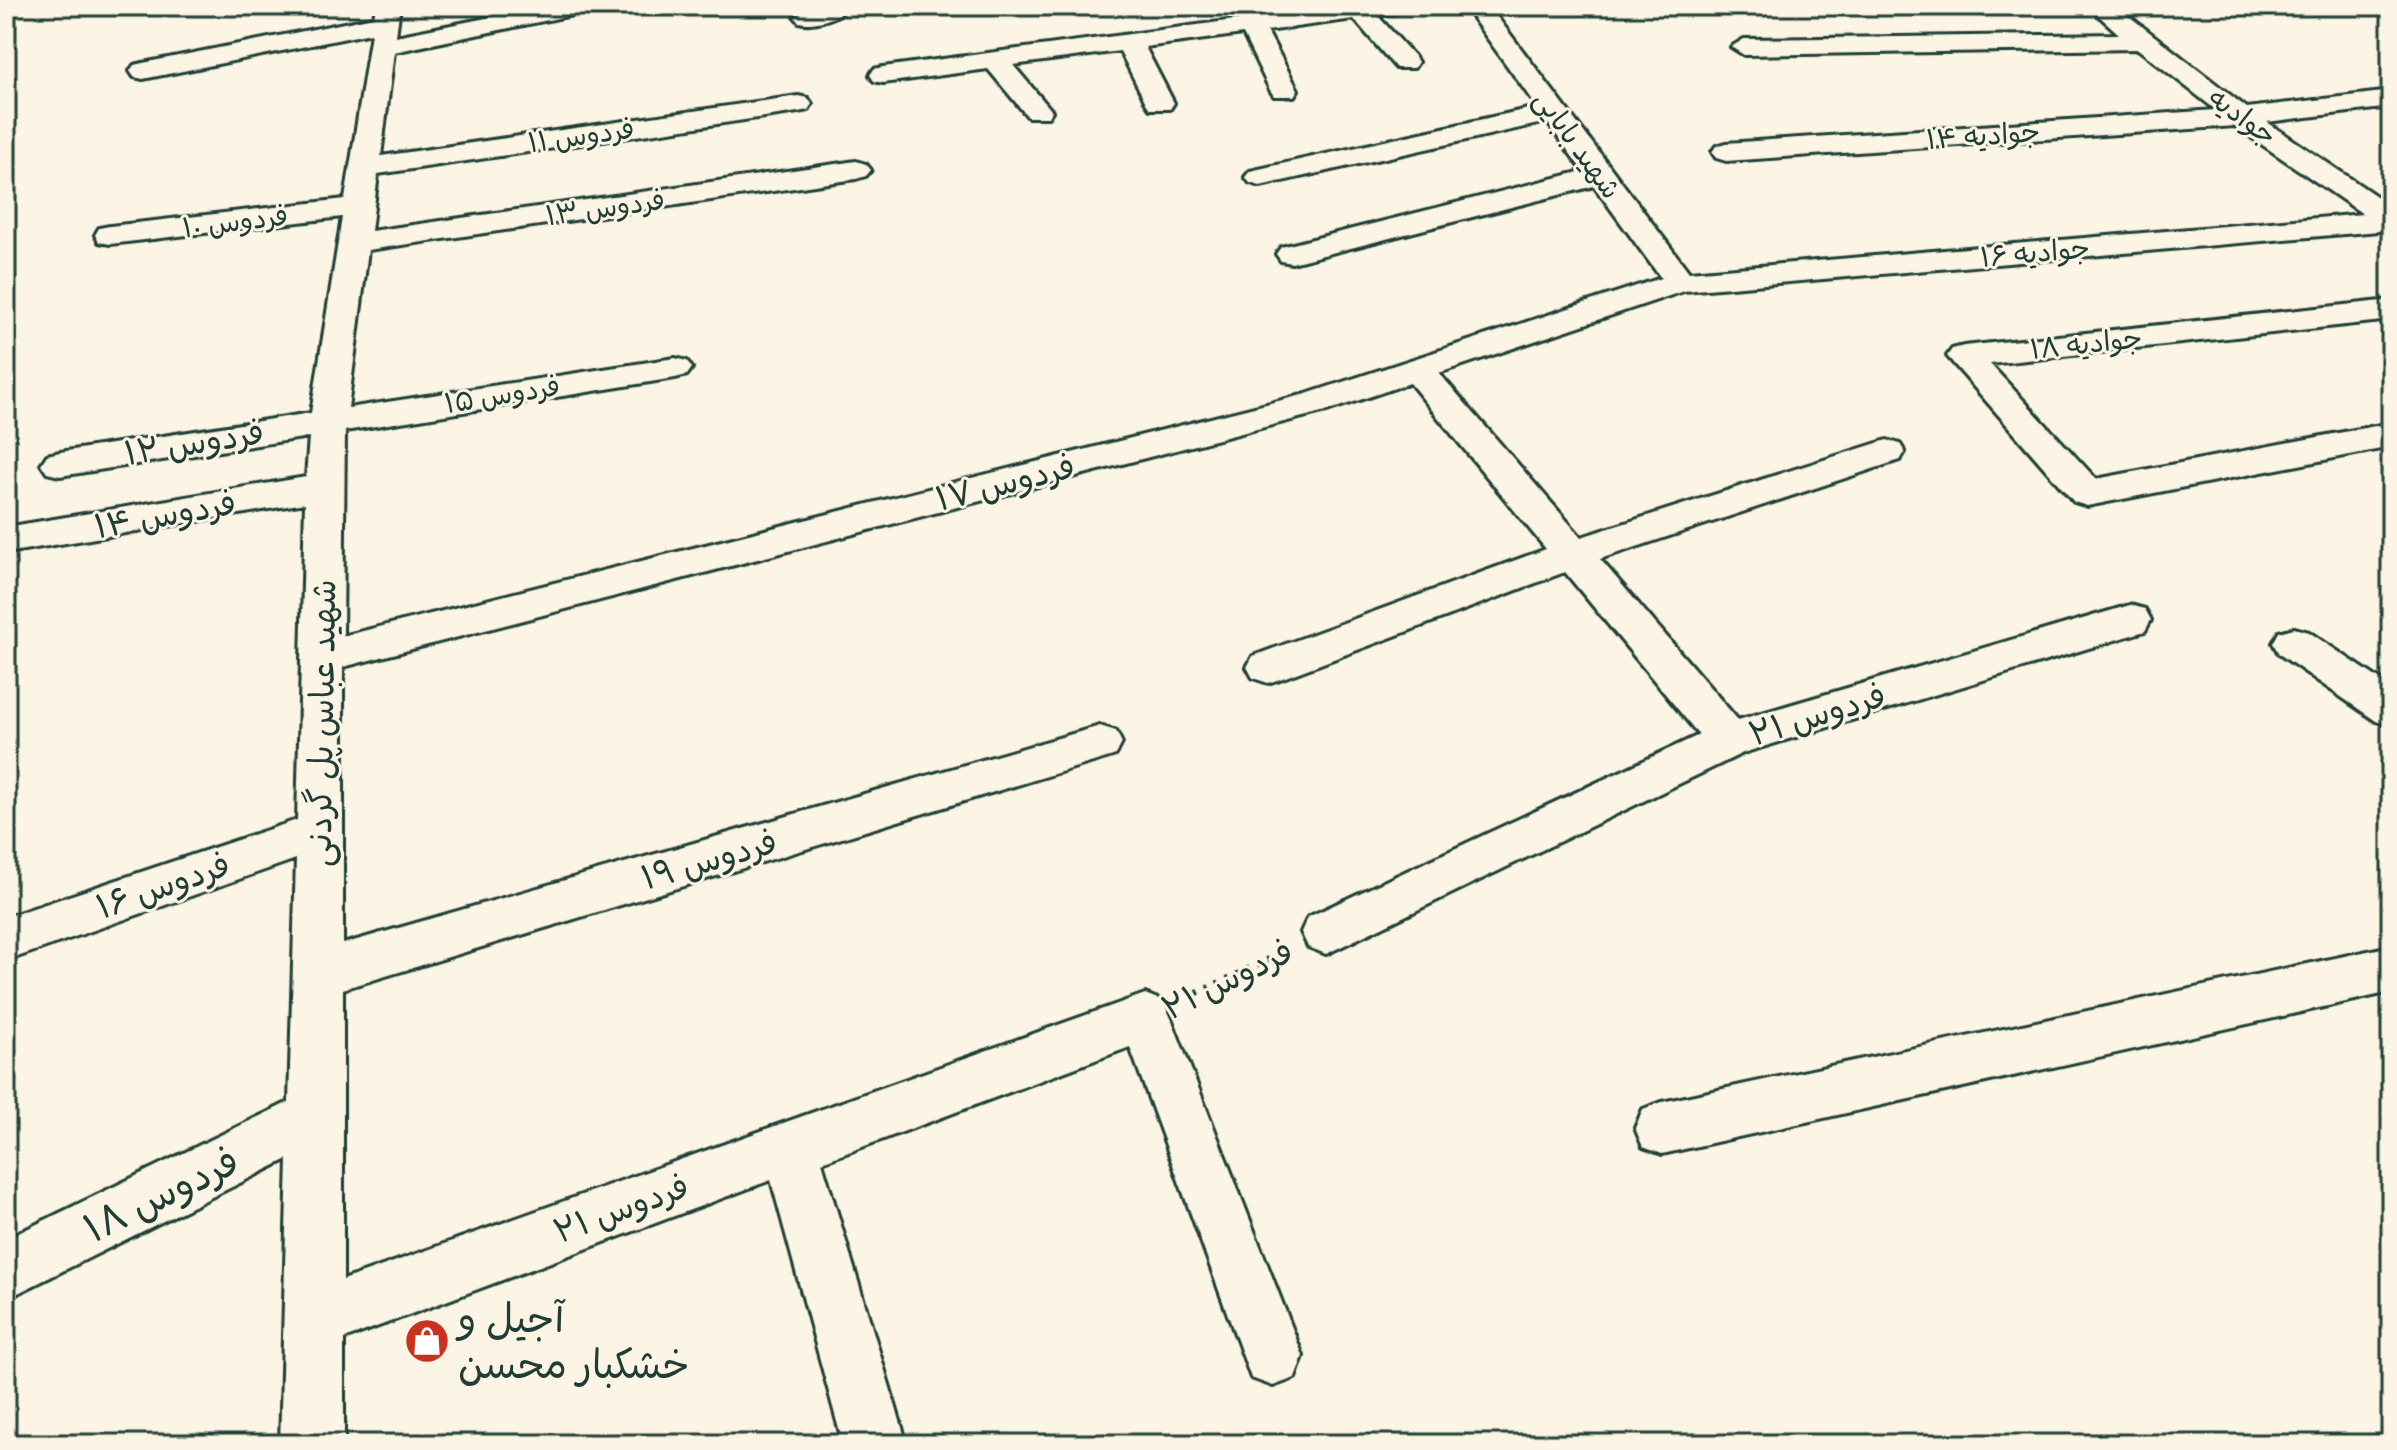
<svg xmlns="http://www.w3.org/2000/svg" width="2397" height="1450" viewBox="0 0 2397 1450" font-family="Caveat,'Playpen Sans Arabic',sans-serif">
	<style>
		.lines { fill: none; stroke-linecap: round; stroke-linejoin: round }
		.minor-casing { stroke: #1f3d34; stroke-width: 6 }
		.path { stroke: #1f3d34; stroke-width: 6; stroke-dasharray: 3 8; stroke-linecap: butt }
		.minor { fill: #fcf5e5; fill-rule: evenodd }
		.labels { text-anchor: middle; stroke-width: 6; stroke-linejoin: round; paint-order: stroke }
		.far-street-label { font-size: 28px; fill: #1f3d34; stroke: #fcf5e5 }
		.street-label { font-size: 34px; fill: #1f3d34; stroke: #fcf5e5 }
		.near-street-label { font-size: 40px; fill: #1f3d34; stroke: #fcf5e5 }
		.near-poi-label { font-size: 40px; fill: #1f3d34; stroke: #fcf5e5; text-anchor: start }
	</style>
	<rect width="100%" height="100%" fill="#fcf5e5"/>
	<filter id="ink" filterUnits="userSpaceOnUse"><feTurbulence type="fractalNoise" baseFrequency=".0125" numOctaves="2"/><feDisplacementMap in="SourceGraphic" scale="16" xChannelSelector="R" yChannelSelector="G"/><feConvolveMatrix kernelMatrix="1 2 1 2 8 2 1 2 1" color-interpolation-filters="sRGB"/></filter>
	<g filter="url(#ink)">
		<g class="lines">
			<!-- minor casing -->
			<g class="minor-casing">
				<path id="minor" d="M376 6H400L396 36 546 6H594L582 13 394 52 381 156 798 96 808 98 812 104 808 110 798 112 378 174 371 231 856 161 866 164 871 170 866 176 856 179 368 250 348 408 675 358 687 361 692 368 687 375 675 378 345 431 343 636 1306 394 1661 278 1594 186 1292 263 1281 261 1276 254 1281 247 1583 171 1547 122 1260 186 1250 183 1245 177 1250 171 1537 107 1464 6H1489L1689 272 2363 214 2235 126 1726 161 1716 158 1712 152 1716 146 1726 143 2216 110 2138 49 1744 55 1731 47 1744 39 2119 34 2088 6H2116L2247 108 2391 91V107L2267 122 2391 206V230L1684 291 1439 373 1581 537 1874 444 1887 440 1900 444 1905 452 1900 460 1600 559 1738 720 2130 605 2145 609 2151 620 2145 631 1743 753 1326 954 1308 947 1301 932 1308 917 1699 735 1565 572 1283 678 1268 683 1253 678 1247 667 1253 656 1546 549 1410 383 1330 410 343 667V944L1100 726 1116 731 1122 743 1116 755 1100 760 343 989V1280L1145 994 1163 1001 1171 1018 1303 1356 1295 1378 1273 1386 1251 1378 1130 1047 822 1162 907 1444H843L771 1180 344 1339V1444H280L288 1159 6 1299V1239L289 1102 296 859 6 961V917L297 820 305 503 6 553V527L306 477 309 437 60 476 47 473 41 464 47 455 60 452 311 413 342 217 110 244 99 242 95 235 99 228 110 226 345 199 371 33 143 79 134 77 130 71 134 65 143 63 374 17Z
					M814 6H849C840 18 814 26 799 22L795 17Z
					M1339 6H1407L1404 11 1378 16 1414 56 1418 62 1414 68H1396L1354 19 1267 31 1298 90 1294 96H1274L1270 90 1243 34 1145 47 1174 103 1170 109H1150L1146 103 1120 51 1013 65 1052 111 1048 117H1028L988 69 883 83 874 81 870 75 874 69 883 67Z
					M2391 300V320L1990 364 2096 479 2391 423V447L2087 506 2074 502 1947 356 1952 349 1964 346Z
					M2294 628 2309 632 2391 687V726L2376 721 2279 654 2273 643 2279 632Z
					M2391 946V992L1662 1154 1643 1147 1635 1128 1643 1109 1662 1102Z"/>
			</g>
			<!-- path -->
			<path class="path" d="M1197 993 1275 956"/>
			<!-- minor -->
			<use href="#minor" class="minor"/>
		</g>
	</g>
	<!-- icons -->
	<defs>
		<g id="shop-disc" transform="scale(2.3)"><circle r="9.5" fill="#c8321e" stroke="#fcf5e5"/><path d="M-5-2.5h2.3a2.7 3.5 0 0 1 5.4 0H5L5.5 6h-11ZM-1.5-2.5h3a1.5 2.3 0 0 0-3 0Z" fill="#fff"/></g>
	</defs>
	<g fill-rule="evenodd">
		<use href="#shop-disc" x="427" y="1341"/>
	</g>
	<g class="labels">
		<!-- far-street labels -->
		<g class="far-street-label">
			<text transform="translate(2243 116) rotate(36)" y="10">جوادیه</text>
			<text transform="translate(581 135) rotate(-8)" y="10">فردوس ۱۱</text>
			<text transform="translate(1983 135) rotate(-4)" y="10">جوادیه ۱۴</text>
			<text transform="translate(1578 144) rotate(54)" y="10">شهید بابایی</text>
			<text transform="translate(605 207) rotate(-8)" y="10">فردوس ۱۳</text>
			<text transform="translate(235 221) rotate(-7)" y="10">فردوس ۱۰</text>
			<text transform="translate(2035 252) rotate(-5)" y="10">جوادیه ۱۶</text>
			<text transform="translate(2086 343) rotate(-6)" y="10">جوادیه ۱۸</text>
			<text transform="translate(502 394) rotate(-9)" y="10">فردوس ۱۵</text>
		</g>
		<!-- street labels -->
		<g class="street-label">
			<text transform="translate(194 442) rotate(-9)" y="12">فردوس ۱۲</text>
			<text transform="translate(1005 482) rotate(-14)" y="12">فردوس ۱۷</text>
			<text transform="translate(165 514) rotate(-10)" y="12">فردوس ۱۴</text>
			<text transform="translate(1817 714) rotate(-17)" y="12">فردوس ۲۱</text>
			<text transform="translate(321 723) rotate(-89)" y="12">شهید عباس پل گردنی</text>
			<text transform="translate(709 859) rotate(-16)" y="12">فردوس ۱۹</text>
			<text transform="translate(163 885) rotate(-19)" y="12">فردوس ۱۶</text>
			<text transform="translate(1227 979) rotate(-26)" y="12">فردوس ۲۱</text>
			<text transform="translate(621 1208) rotate(-20)" y="12">فردوس ۲۱</text>
		</g>
		<!-- near-street labels -->
		<g class="near-street-label">
			<text transform="translate(161 1194) rotate(-26)" y="14">فردوس ۱۸</text>
		</g>
		<!-- near-poi labels -->
		<g class="near-poi-label">
			<text x="458" y="1332">آجیل و<tspan x="458" dy="46">خشکبار محسن</tspan></text>
		</g>
	</g>
	<!-- margin -->
	<rect width="2397" height="1450" fill="none" stroke="#fcf5e5" stroke-width="32"/>
	<rect x="16" y="16" width="2365" height="1418" fill="none" stroke="#1f3d34" stroke-width="3" filter="url(#ink)"/>
</svg>
